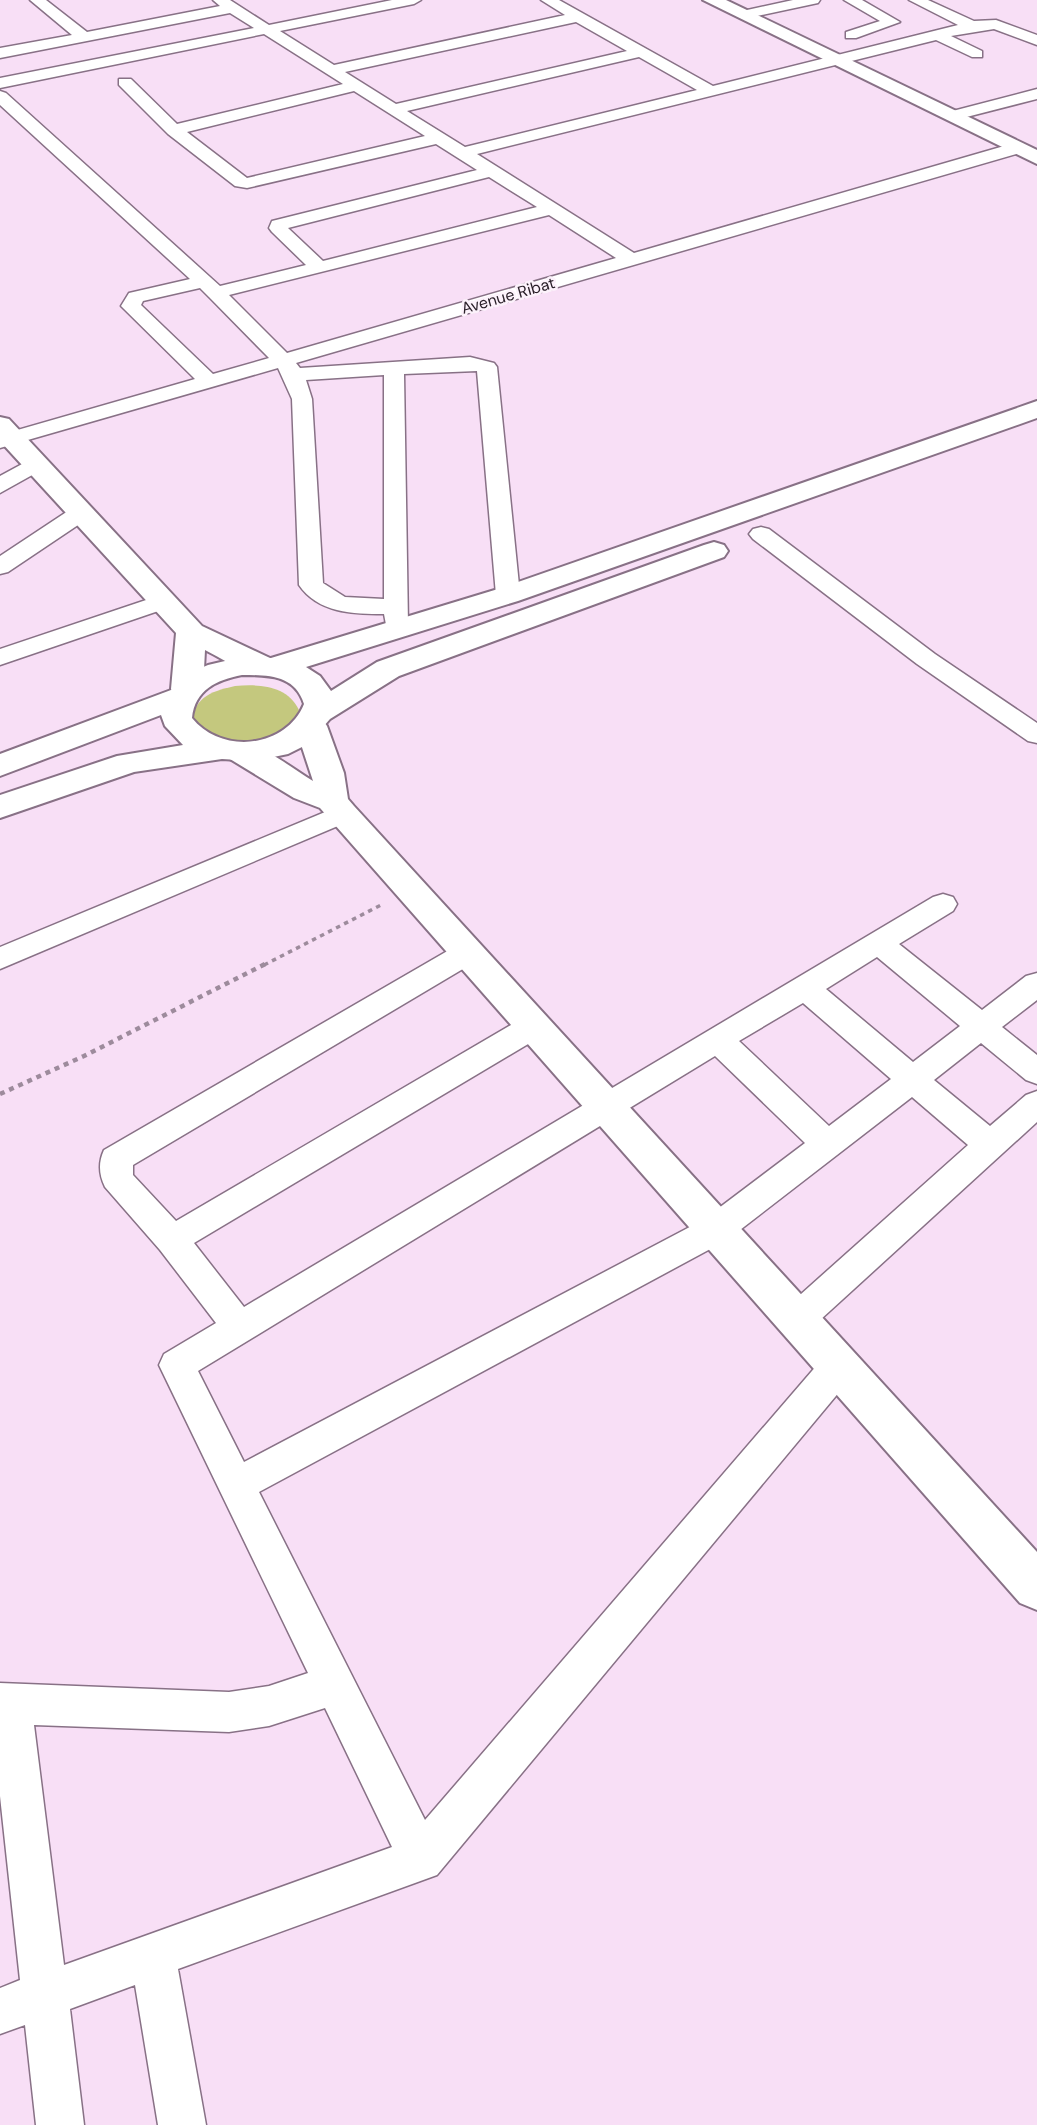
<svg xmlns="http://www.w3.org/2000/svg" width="1037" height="2125" viewBox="0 0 1037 2125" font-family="'DM Sans',sans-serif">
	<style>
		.green { fill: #c4c87e }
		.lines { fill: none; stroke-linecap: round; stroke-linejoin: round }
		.minor-casing { stroke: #887186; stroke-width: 3 }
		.tertiary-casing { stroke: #887186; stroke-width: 4 }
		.secondary-casing { stroke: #887186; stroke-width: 4 }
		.primary-casing { stroke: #887186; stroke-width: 4 }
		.path-far1 { stroke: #9d8b9c; stroke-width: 3.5; stroke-dasharray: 4.5 4.5; stroke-linecap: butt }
		.path { stroke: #9d8b9c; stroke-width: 4.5; stroke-dasharray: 5 5; stroke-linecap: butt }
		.minor { fill: #fff; fill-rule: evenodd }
		.tertiary { fill: #fff; fill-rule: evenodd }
		.secondary { fill: #fff; fill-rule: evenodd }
		.primary { fill: #fff; fill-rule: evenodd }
		.labels { text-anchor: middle; stroke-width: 5; stroke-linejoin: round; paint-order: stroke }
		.far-street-label { font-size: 16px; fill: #2a2029; stroke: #fcf2fb }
	</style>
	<rect width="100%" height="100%" fill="#f8dff6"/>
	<!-- green -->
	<path class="green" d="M235 686C259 684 287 685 299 710L295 727 247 750 191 728C193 698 208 692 235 686Z"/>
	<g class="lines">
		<!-- minor casing -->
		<g class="minor-casing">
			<path id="minor" d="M30 0H46L87 32 220 6 213 0H230L269 25 392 0H421L414 4 280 31 334 65 565 15 541 0H559L713 86 958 25 909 0H928L974 21 996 20 1037 35V45L994 29 951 36 982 51V57H972L936 40 477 154 634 253 1011 144 1017 143 1025 148 1023 152 296 363 300 368 470 357 494 363 497 367 520 595 516 600H500L496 595 477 371 404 374 408 625 405 630H387L384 614C353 614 318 613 299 585L292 399 278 368 0 448V435L195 379 121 306 129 293 190 279 0 105V91L6 93 220 286 306 265 272 232 269 228 272 221 477 170 436 144 247 188 235 186 168 134 119 85V79H131L177 124 343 84 264 34 0 88V78L254 28 230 13 0 58V48L72 35ZM576 22 627 51 396 104 345 72ZM639 57 697 90 465 147 407 111ZM354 91 425 136 247 178 187 132ZM489 177 537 207 323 261 288 228ZM549 215 616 258 287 353 229 295ZM200 288 209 297 269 358 213 374 141 305 143 301ZM384 375V599L345 597 323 583 312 399 306 380Z
				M793 0H820L818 3 743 19 736 15 738 12Z
				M844 0H862L900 22 856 38H846V32L880 21Z
				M1037 89V99L951 121 943 116 945 113Z
				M35 457 46 464 43 469 0 493V476Z
				M79 507 87 509 90 514 87 519 8 572 0 574V556L71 509Z
				M761 527 769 529 935 654 1037 723V743L1028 741 917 664 753 539 749 534 753 529Z
				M161 595 170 597 173 602 170 607 0 665V649Z
				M342 805 352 808 356 814 352 820 0 969V947Z
				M943 894 953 897 957 904 953 911 899 944 982 1010 1026 976 1037 973V1000L1002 1027 1037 1055V1084L1026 1080 981 1043 934 1080 990 1126 1026 1095 1037 1091V1122L808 1331 795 1336 782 1331 777 1321 782 1311 968 1145 912 1097 727 1240 259 1492 425 1820 824 1357 837 1353 850 1357 855 1368 850 1379 437 1875 178 1969 206 2125H158L135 1985 70 2009 84 2125H36L25 2025 0 2034V1988L20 1980 0 1796V1683L229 1692 269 1686 308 1673 159 1365 164 1354 216 1323 160 1250 105 1187C99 1175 98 1163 104 1150L456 946 467 943 478 946 482 953 478 960 133 1165V1175L176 1221 523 1018 534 1015 545 1018 549 1026 545 1034 194 1243 244 1307 933 897ZM877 957 960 1026 913 1062 826 989ZM803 1003 891 1079 829 1126 739 1041ZM715 1056 805 1143 703 1220 244 1462 198 1371ZM325 1708 392 1847 64 1965 34 1725 229 1732 269 1726Z"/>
		</g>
		<!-- tertiary casing -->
		<g class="tertiary-casing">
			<path id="tertiary" d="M0 417 9 419 202 626 270 658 274 665 270 672C247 677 225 660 205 650L203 689 198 696 187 698 176 696 171 689 176 633 0 441Z
				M311 716 322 719 327 726 344 773 348 799 354 806 1037 1552V1610L1020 1603 320 808 294 798 230 759 225 752 230 745C257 738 289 767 313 781L295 726 300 719Z"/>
		</g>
		<!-- secondary casing -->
		<g class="secondary-casing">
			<path id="secondary" d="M703 0H726L1037 150V164Z"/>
		</g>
		<!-- primary casing -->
		<g class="primary-casing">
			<path id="primary" d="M1037 401V418L518 601 306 667 320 676 331 691 377 662 704 545 714 542 724 545 728 551 724 557 399 676 330 719 308 744 288 754 254 761 222 759 134 772 0 818V795L117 756 183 745 165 726 161 715 0 776V754L171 690 187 674 208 665 242 657 271 658 498 589ZM242 675C268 675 295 675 304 704 286 748 222 755 192 718 195 690 216 680 242 675Z"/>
		</g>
		<!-- path-far1 -->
		<path class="path-far1" d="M264 965 381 905"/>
		<!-- path -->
		<path class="path" d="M0 1094 84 1056 267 963"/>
		<!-- minor -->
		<use href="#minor" class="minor"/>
		<!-- tertiary -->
		<use href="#tertiary" class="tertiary"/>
		<!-- secondary -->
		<use href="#secondary" class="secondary"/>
		<!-- primary -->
		<use href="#primary" class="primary"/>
	</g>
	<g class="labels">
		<!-- far-street labels -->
		<g class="far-street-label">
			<text transform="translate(508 295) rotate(-16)" y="6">Avenue Ribat</text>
		</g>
	</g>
</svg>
